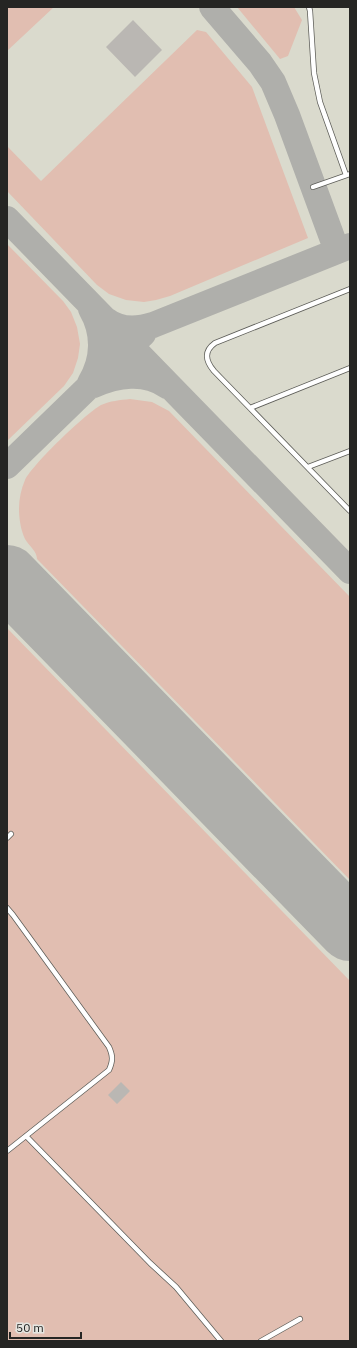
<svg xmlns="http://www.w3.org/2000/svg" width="357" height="1348" viewBox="0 0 357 1348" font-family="'IBM Plex Sans',sans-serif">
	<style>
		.built { fill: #dadacd }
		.green { fill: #e1beb1 }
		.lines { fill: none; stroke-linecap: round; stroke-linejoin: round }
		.taxiway { stroke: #afafab; stroke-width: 26 }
		.runway { stroke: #afafab; stroke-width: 64 }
		.building { fill: #bab7b3 }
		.service-casing { stroke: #5d5d58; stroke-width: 6 }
		.service { stroke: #fff; stroke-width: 4.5 }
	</style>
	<rect width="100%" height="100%" fill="#e5e5e0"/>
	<!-- built -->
	<path class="built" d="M7 7H350V1341H7Z"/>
	<!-- green -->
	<path class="green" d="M7 7H54L7 51Z
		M237 7H294L302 20 288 56 280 59Z
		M197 30 206 32 252 87 308 238 170 296 156 300 144 302 126 300 109 294 97 285 7 191V146L41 181Z
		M7 244 63 301 71 312 77 327 80 344 78 358 73 373 64 386 7 441Z
		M130 399 152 402 169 411 350 597V880L37 559C37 551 29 546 25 539 21 531 19 519 19 509 19 499 21 489 25 480 33 464 85 414 101 405 110 401 120 400 130 399Z
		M7 628 350 981V1341H7Z"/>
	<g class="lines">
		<!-- taxiway -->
		<path class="taxiway" d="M212 7 260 63 273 82 287 115 337 251
			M7 219 350 571
			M106 320C120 331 137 330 153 325L350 246
			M90 383C104 360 105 333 91 309
			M94 385C116 375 145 370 167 386
			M7 466 143 334"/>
		<!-- runway -->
		<path class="runway" d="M7 577 350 929"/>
	</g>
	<!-- building -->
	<path class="building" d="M133 20 162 50 135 77 106 47Z
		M121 1082 130 1091 117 1104 108 1095Z"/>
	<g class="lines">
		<!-- service casing -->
		<g class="service-casing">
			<path id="service" d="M309 7 310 11 314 73 320 102 346 175
				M313 187 350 174
				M350 289 215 343C204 351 205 360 214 371L350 511
				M250 408 350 368
				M308 467 350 451
				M7 838 11 834
				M7 908 13 915 109 1047C113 1056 113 1061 109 1070L7 1151
				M26 1136 150 1263 176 1287 221 1341
				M261 1341 300 1319"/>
		</g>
		<!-- service -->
		<use href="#service" class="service"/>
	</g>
	<!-- border -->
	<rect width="357" height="1348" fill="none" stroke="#252523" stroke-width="16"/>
	<!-- scale -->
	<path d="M10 1332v6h71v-6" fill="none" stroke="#252523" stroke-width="2"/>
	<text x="16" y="1332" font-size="12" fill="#252523" stroke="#e5e5e0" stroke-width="3" paint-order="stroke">50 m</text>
</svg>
